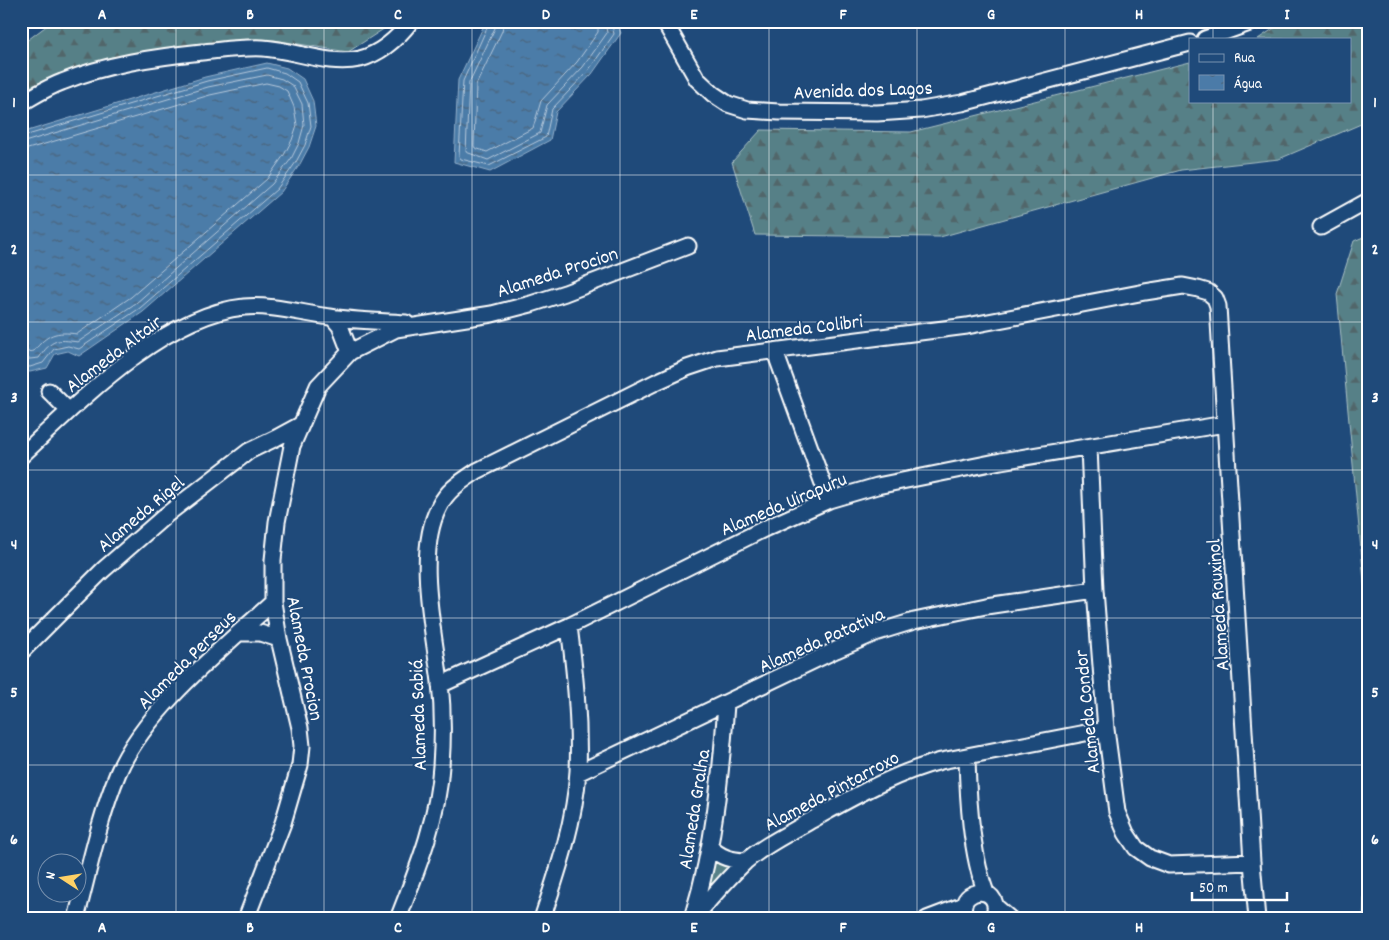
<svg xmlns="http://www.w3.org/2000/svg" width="1389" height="940" viewBox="0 0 1389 940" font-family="Dekko,sans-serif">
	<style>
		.forest { fill: url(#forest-firs); stroke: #aac0c3 }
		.park { fill: #568087; stroke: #aac0c3 }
		.water { fill: url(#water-ripples); stroke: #93b0cb }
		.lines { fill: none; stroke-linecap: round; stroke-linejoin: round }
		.shore { stroke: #b7cadc; stroke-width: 1 }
		.minor-casing { stroke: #fff; stroke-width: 19 }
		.minor { stroke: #1f4a7a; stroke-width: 15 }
		.grid { fill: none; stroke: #fff; stroke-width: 1; stroke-opacity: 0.55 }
		.labels { text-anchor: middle; stroke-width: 4; stroke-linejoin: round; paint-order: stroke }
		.street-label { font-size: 20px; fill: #fff; stroke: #1f4a7a }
		.neatline { fill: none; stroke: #fff; stroke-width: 2 }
		.grid-label { font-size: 16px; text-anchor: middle; font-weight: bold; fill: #fff }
	</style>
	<defs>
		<pattern id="forest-firs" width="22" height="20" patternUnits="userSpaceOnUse" patternTransform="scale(1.25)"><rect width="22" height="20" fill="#568087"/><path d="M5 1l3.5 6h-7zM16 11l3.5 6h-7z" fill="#51666a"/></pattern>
		<pattern id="water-ripples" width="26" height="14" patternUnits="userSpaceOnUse" patternTransform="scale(1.25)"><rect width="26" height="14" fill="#4b7ba8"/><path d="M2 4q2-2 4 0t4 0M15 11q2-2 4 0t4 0" fill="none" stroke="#4c647a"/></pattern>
	</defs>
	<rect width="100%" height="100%" fill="#1f4a7a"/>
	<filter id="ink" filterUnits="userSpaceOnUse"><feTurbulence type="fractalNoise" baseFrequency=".02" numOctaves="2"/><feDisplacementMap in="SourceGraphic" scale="10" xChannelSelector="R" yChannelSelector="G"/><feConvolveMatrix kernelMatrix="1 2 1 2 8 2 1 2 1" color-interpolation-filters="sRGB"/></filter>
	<g filter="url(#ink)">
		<!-- forest -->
		<path class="forest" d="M53 21H396L348 52 274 40 112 57 52 77 21 91V45Z
			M1285 21H1368V121L1279 159 1181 170 940 237 755 235 732 162 761 130 911 132 1190 62V101H1350V39H1258Z
			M1368 235V624L1337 294 1354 241Z
			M1368 819V919H1363Z"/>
		<!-- park -->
		<path class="park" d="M716 860 728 866V870L709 892 712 864Z"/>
		<!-- water -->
		<path class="water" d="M486 21H616L621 33 592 74 556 112 550 140 490 172 454 162 458 80Z
			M267 63 287 68 303 79 313 101 316 126 309 147 300 164 281 192 143 312 79 356 68 351 55 354 47 368 30 372 21 371V133L205 77Z"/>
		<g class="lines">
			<!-- shore -->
			<path class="shore" d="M490 21 463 81 459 156 461 159 489 166 546 137 552 109 588 71 614 34 611 21
				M496 21 495 28 469 83 466 152 488 160 540 133 547 105 583 67 607 33 605 21
				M504 21 502 31 476 85 474 146 475 148 487 152 533 128 541 101 577 62 598 32V21
				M21 137 207 81 267 68 285 73 298 82 308 103 311 126 305 145 296 162 277 189 140 308 79 349 68 346 54 349 43 363 30 367 21 366
				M21 143 208 87 267 75 282 79 293 86 302 104 304 125 299 143 291 159 272 184 136 303 78 342C56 339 52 339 39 358L21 360
				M21 151 210 95 266 83 279 86 287 91 294 107 297 125 292 140 284 155 267 179 131 297 77 334C56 331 47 334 34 351L21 353"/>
			<!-- minor casing -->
			<g class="minor-casing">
				<path id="minor" d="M664 21 697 79 713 94 728 104 747 110 779 112 877 113 921 110 962 103 1190 43
					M1205 39 1255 21
					M21 103C34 96 48 87 62 82 106 64 155 57 202 52 223 50 243 47 263 48 296 50 327 66 360 59 382 53 398 38 411 21
					M1321 227 1368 201
					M333 318 340 326 350 352
					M775 352 829 500
					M49 391 69 411
					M1089 447 1095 590 1106 729 1117 812 1126 833 1136 848 1150 858 1169 865 1252 862
					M21 456C79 402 163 315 244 307 269 304 305 314 330 317 355 321 381 321 406 323
					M239 633H260L279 639
					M21 652 103 570 166 515 249 451 276 438 300 425
					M440 685 569 626 766 528 829 500 877 486 1001 461 1225 424
					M967 757C968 800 971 854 986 893
					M578 773 836 650 875 633 914 621 986 606 1095 590
					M710 847C721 858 731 860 746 861
					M995 906 1010 919
					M693 915C714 846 721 775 726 704
					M76 919C89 870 99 819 118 773 144 711 223 648 273 602
					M246 919 283 823 300 765 302 746 300 728 279 639 273 602V560L277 522 292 446 318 386 350 352 396 329 492 314 531 304 565 293 688 246
					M398 919C417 870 438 819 441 766 443 739 443 710 440 682 434 632 415 552 439 507 447 490 462 481 477 471L656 382 687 368 717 358 967 326 1145 292 1183 286 1198 289 1208 292 1215 298 1218 306 1252 862 1257 919
					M542 919C558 871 575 821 578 771 580 722 575 674 569 626
					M693 919C710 899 726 880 745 862 764 845 788 834 810 821 852 798 894 773 941 761L1106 729
					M927 919 964 905
					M967 919C952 895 989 881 995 904 996 909 995 914 991 919"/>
			</g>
			<!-- minor -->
			<use href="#minor" class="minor"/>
		</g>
	</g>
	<!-- grid -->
	<path class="grid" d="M176 21V919M324 21V919M472 21V919M620 21V919M769 21V919M917 21V919M1065 21V919M1213 21V39M1213 101V919M21 175H1368M21 322H1368M21 470H1368M21 618H1368M21 765H1368"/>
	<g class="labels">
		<!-- street labels -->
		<g class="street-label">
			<text transform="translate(863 89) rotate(-2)" y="7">Avenida dos Lagos</text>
			<text transform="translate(557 271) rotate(-18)" y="7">Alameda Procion</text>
			<text transform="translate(804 327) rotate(-7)" y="7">Alameda Colibri</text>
			<text transform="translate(113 353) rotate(-37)" y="7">Alameda Altair</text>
			<text transform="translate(783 503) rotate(-23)" y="7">Alameda Uirapuru</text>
			<text transform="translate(140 513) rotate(-40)" y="7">Alameda Rigel</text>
			<text transform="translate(1217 605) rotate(-94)" y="7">Alameda Rouxinol</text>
			<text transform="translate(821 639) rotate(-24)" y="7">Alameda Patativa</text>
			<text transform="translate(306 658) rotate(79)" y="7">Alameda Procion</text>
			<text transform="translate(186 659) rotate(-45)" y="7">Alameda Perseus</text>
			<text transform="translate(1086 712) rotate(-96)" y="7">Alameda Condor</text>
			<text transform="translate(417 715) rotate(-92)" y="7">Alameda Sabiá</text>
			<text transform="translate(831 790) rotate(-28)" y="7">Alameda Pintarroxo</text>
			<text transform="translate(693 809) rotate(-81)" y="7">Alameda Gralha</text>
		</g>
	</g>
	<!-- margin -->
	<rect width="1389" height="940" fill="none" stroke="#1f4a7a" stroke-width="55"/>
	<!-- legend -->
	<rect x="1189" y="38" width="162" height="65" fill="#1f4a7a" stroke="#7992af"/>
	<rect x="1199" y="54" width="25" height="8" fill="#1f4a7a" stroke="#7992af"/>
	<text x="1234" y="62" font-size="15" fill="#ffffff">Rua</text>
	<rect x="1199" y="75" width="25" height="15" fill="url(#water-ripples)" stroke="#7992af"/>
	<text x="1234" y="88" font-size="15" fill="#ffffff">Água</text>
	<!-- north arrow -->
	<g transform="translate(62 878) rotate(282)"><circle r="24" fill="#1f4a7a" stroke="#7992af"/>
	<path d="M0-4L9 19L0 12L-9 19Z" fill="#ffd166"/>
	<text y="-8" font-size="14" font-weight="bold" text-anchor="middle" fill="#ffffff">N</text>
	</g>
	<!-- scale -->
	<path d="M1192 892v8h95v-8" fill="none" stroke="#ffffff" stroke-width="2.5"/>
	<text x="1199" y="892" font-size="15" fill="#ffffff" stroke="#1f4a7a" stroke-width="4" paint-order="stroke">50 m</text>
	<rect x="28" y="28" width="1334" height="884" class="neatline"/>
	<g class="grid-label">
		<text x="102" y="19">A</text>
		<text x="250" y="19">B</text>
		<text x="398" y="19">C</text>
		<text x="546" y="19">D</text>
		<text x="694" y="19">E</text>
		<text x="843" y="19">F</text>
		<text x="991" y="19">G</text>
		<text x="1139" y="19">H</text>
		<text x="1287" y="19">I</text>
		<text x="14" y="107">1</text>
		<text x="1375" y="107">1</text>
		<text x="14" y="254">2</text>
		<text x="1375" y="254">2</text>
		<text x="14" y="402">3</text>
		<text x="1375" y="402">3</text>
		<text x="14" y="549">4</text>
		<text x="1375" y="549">4</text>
		<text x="14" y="697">5</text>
		<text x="1375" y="697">5</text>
		<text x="14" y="844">6</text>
		<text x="1375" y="844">6</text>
		<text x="102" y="932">A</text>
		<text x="250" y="932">B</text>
		<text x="398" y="932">C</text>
		<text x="546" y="932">D</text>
		<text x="694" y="932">E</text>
		<text x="843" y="932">F</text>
		<text x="991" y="932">G</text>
		<text x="1139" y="932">H</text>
		<text x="1287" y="932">I</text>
	</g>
</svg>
